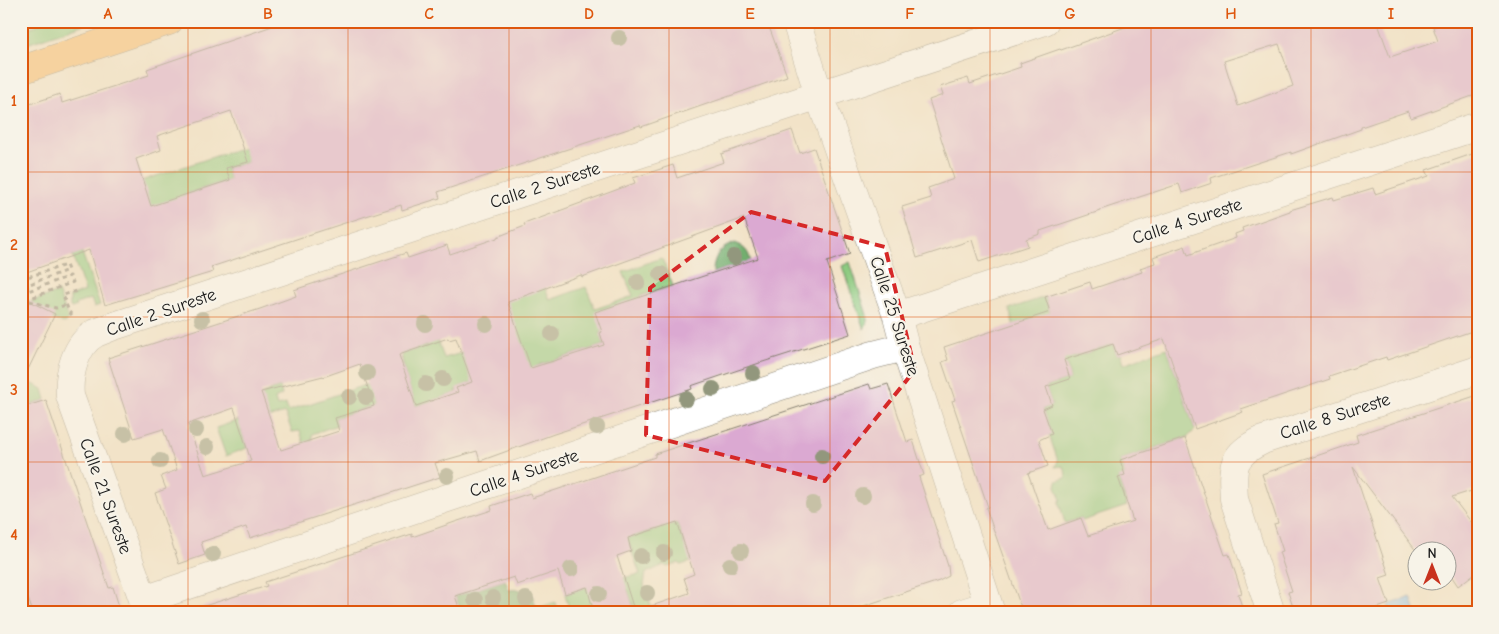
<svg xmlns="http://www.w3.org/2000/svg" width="1499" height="634" viewBox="0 0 1499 634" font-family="'Comic Neue',sans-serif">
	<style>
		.green { fill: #8dca80; stroke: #54734e }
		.forest { fill: #72ae6e; stroke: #476545 }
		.water { fill: #7cbaef; stroke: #4c6b86 }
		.building { fill: #dba9d2; fill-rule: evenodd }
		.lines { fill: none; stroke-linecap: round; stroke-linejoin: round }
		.minor-casing { stroke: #878072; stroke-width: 29 }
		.major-casing { stroke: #878072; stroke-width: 29 }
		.path { stroke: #878072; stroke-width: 3; stroke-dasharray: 4 4; stroke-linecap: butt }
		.minor { stroke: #fff; stroke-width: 28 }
		.major { stroke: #fbbd6e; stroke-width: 28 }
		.tree { fill: #92977d }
		.marked { fill: none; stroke: #d62828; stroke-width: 4; stroke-dasharray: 10 6; stroke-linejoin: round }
		.grid { fill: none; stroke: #de560d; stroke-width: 1; stroke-opacity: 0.55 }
		.labels { text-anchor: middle; stroke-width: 4.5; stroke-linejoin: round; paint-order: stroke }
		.street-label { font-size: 18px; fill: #1c1c1c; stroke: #f7f3e8 }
		.neatline { fill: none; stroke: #de560d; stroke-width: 2 }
		.grid-label { font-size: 16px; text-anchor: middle; font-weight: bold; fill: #de560d }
	</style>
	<rect width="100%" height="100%" fill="#f7f3e8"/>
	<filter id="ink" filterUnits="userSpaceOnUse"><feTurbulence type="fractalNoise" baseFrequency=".02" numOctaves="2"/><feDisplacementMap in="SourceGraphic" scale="10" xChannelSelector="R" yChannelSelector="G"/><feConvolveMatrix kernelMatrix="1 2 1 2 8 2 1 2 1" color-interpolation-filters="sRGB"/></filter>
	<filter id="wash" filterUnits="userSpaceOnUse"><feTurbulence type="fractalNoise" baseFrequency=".0096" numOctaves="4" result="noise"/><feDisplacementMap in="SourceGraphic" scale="20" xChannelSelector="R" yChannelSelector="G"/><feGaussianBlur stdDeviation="1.12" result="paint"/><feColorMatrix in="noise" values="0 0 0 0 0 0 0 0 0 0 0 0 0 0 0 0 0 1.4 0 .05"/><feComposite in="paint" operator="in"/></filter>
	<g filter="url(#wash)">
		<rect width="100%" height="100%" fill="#f2e3c8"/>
		<!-- green -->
		<path class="green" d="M45 21H94L21 46V32Z
			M255 143 261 158 226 168 230 180 187 194 153 214 105 193Z
			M57 212 75 232 100 305 94 307 91 299 76 304 77 306 71 308 70 306V297L85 291Z
			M661 258 663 261 673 286 640 296 651 327 610 329 600 333 604 345 539 365 531 370 507 302 544 285 550 300 586 287 595 309 633 296 623 272Z
			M850 262 867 315V322L864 329 842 266Z
			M58 292 69 320 64 323 52 319 30 302Z
			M1045 297 1066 358 1074 357 1113 344 1117 355 1120 354 1123 364 1167 348 1195 430 1188 437 1120 460 1125 475 1118 478 1127 506 1082 521 1081 518 1065 523 1059 502 1061 500 1056 486 1057 481 1066 478 1065 469 1063 466 1055 467 1058 461 1049 435 1051 434 1043 409 1052 405 1046 387 1070 379 1067 365 1028 377 1009 309Z
			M427 311 444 358 462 353 491 375 457 388 456 393 416 406 406 377 401 354 427 346 417 315Z
			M21 378 43 389 46 400 21 408Z
			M368 384 378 418 373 419 368 407 335 418 337 425 312 434V440L304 444 300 431 292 432 285 413 255 422 241 430 247 448 226 456 216 428 253 415 249 400 280 387 282 395 275 399 277 406 286 404 288 411Z
			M677 523 684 544 696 560 681 565 679 563 667 567 664 565 646 573 644 585 651 606 635 612 628 590 605 597 595 606 587 604 581 609 582 613H570L565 594 596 584 640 574 627 538Z
			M555 602 559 613H524L536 606 538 608Z"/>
		<!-- forest -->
		<path class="forest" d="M735 243C753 251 750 260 752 278L747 262 713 273C713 256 720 248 735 243Z
			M505 580 509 590 518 589 532 594 536 606 524 613H461L455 596Z
			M29 600 33 613H21V601Z"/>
		<!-- water -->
		<path class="water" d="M1411 597 1416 613H1391L1388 605Z"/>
		<g id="blocks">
			<!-- building -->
			<path class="building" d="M287 21H767L787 76 641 127 640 125 438 192 440 198 402 210 401 205 363 217 211 267 213 272 105 305 89 250 21 274V107L60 94 62 103 149 75 147 69ZM231 111 248 162 226 168 230 180 151 206 136 159 161 150 157 136Z
				M1142 21H1377L1390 57 1438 41 1433 27 1451 21H1478V94L1411 118 1408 111 1361 127V129L1291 154V152L1211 178 1212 183 1182 193 1179 184 1100 210V211L1040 231V234L1026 239 1028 246 979 262 972 240 917 258 902 207 931 198 928 188 954 179 929 100 943 95 940 87 968 78 970 84 1021 67 1020 63 1060 49 1061 50ZM1279 44 1293 86 1238 106 1224 61Z
				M792 130 800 153 814 148 850 254 827 262 850 334 741 369 691 386 692 389 554 434 480 461 477 451 435 463 440 477 363 502 250 538 246 527 201 542 205 555 179 564 155 493 166 489 161 476 177 470 163 429 134 438 108 358 260 309 296 296 294 290 406 253 408 258 447 245 450 254 497 238V237L525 226 524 224 635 183 633 178 673 165 677 178 724 162 721 154ZM744 218 758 258 595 312 602 332 600 333 604 345 531 368 508 302 581 275 582 277ZM448 338 449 340 456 338 472 382 456 388 458 392 416 406 399 355ZM360 364 374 406 335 418 339 431 281 450 261 392 323 376V377ZM234 408 251 461 205 475 188 424Z
				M1478 152V329L1387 360 1386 357 1329 376 1330 379 1241 409 1243 412 1195 429 1164 339 1117 355 1113 344 1064 360 1070 379 1046 387 1052 405 1043 409 1052 434 1039 440 1048 466 1028 473 1048 530 1081 518 1088 536 1133 521 1118 477 1125 475 1120 460 1185 438 1225 555 1229 554 1242 593 1238 594 1244 613H1023L986 508 988 507 952 401 955 400 942 362 948 360 944 347 1050 312 1045 297 1090 282 1092 289 1142 272 1140 268 1155 263 1153 257 1185 246 1188 255 1236 238 1235 234 1243 231 1242 228 1290 211V210L1333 197 1334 200 1373 188 1375 194 1429 176 1426 170Z
				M21 297 55 314 21 384Z
				M869 384 871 389 888 384 907 442 913 440 924 475 919 477 948 566 949 576 939 581 842 613H644L643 609 689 593 684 578 694 574 677 522 628 538 631 551 617 556 635 613H594L587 587 565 594 558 571 517 585 514 577 455 596 461 613H199L198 608 267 586 265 582 412 534V537L455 522 492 510 491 506 530 493 532 498 655 457V454Z
				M1478 395V489L1452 497 1478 531V571L1458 586 1452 577 1446 581V552H1417L1353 467 1389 575 1380 578 1389 604 1377 608 1378 613H1295L1288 592 1292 591 1279 552 1283 551 1274 524 1278 523 1262 474 1358 442 1356 435Z
				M46 400 109 588 113 587 121 613H33L24 586H21V408Z"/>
		</g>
	</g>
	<g filter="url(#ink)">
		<use href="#blocks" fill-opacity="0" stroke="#878072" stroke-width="1"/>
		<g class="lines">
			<!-- minor casing -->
			<g class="minor-casing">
				<path id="minor" d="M796 21 819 95 897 316 905 347 991 613
					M897 316 1478 126
					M144 600 873 355 905 347
					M148 613 70 396C68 375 75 344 96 333 101 331 106 329 111 327L1045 21
					M962 613 988 605
					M1271 613 1234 499C1232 466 1231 455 1263 440L1478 370"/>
			</g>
			<!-- major casing -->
			<g class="major-casing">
				<path id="major" d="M21 70 169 21"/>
			</g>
			<!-- path -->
			<path class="path" d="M21 279 66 265 68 270 27 285 28 291 70 276 73 282 26 300 56 308 66 305
				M72 315 69 312 63 295 80 290"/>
			<!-- minor -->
			<use href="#minor" class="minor"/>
			<!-- major -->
			<use href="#major" class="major"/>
		</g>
		<!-- trees -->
		<g class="tree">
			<circle cx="619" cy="38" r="8"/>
			<circle cx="734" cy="257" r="8"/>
			<circle cx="661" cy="274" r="8"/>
			<circle cx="638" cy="282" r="8"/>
			<circle cx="202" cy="319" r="8"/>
			<circle cx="425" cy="324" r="8"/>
			<circle cx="486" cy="324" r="8"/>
			<circle cx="552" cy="334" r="8"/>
			<circle cx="367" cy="373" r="8"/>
			<circle cx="753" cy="373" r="8"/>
			<circle cx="443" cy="379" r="8"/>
			<circle cx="426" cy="384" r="8"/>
			<circle cx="713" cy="389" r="8"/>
			<circle cx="349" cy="397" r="8"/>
			<circle cx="366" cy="397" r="8"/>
			<circle cx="686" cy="399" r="8"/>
			<circle cx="597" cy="427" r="8"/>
			<circle cx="196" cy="430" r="8"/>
			<circle cx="125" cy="434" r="8"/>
			<circle cx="207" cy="447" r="8"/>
			<circle cx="822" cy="456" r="8"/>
			<circle cx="160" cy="461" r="8"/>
			<circle cx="447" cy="476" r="8"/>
			<circle cx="863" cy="496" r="8"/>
			<circle cx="813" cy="504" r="8"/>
			<circle cx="741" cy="551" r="8"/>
			<circle cx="664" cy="553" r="8"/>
			<circle cx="213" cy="554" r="8"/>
			<circle cx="641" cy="556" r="8"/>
			<circle cx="730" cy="565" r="8"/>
			<circle cx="571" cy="569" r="8"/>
			<circle cx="647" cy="593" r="8"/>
			<circle cx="599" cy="594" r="8"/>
			<circle cx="493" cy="598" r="8"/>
			<circle cx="526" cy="599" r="8"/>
			<circle cx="475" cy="600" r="8"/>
		</g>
	</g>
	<!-- marked area -->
	<path d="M0 0H1499V634H0ZM751 212 885 247 915 370 825 481 646 435 650 288Z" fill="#f2e3c8" fill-opacity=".55" fill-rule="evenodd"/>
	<path class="marked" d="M751 212 885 247 915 370 825 481 646 435 650 288Z"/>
	<!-- grid -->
	<path class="grid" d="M188 21V613M348 21V613M509 21V613M669 21V613M830 21V613M990 21V613M1151 21V613M1311 21V613M21 172H1478M21 317H1478M21 462H1478"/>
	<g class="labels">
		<!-- street labels -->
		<g class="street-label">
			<text transform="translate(545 185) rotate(-18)" y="6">Calle 2 Sureste</text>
			<text transform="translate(1187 221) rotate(-18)" y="6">Calle 4 Sureste</text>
			<text transform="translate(161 312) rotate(-19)" y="6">Calle 2 Sureste</text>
			<text transform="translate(895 316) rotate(72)" y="6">Calle 25 Sureste</text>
			<text transform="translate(1335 416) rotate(-18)" y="6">Calle 8 Sureste</text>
			<text transform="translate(524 473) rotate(-19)" y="6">Calle 4 Sureste</text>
			<text transform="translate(106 496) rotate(70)" y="6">Calle 21 Sureste</text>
		</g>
	</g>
	<!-- margin -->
	<rect width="1499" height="634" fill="none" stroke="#f7f3e8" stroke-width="55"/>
	<!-- north arrow -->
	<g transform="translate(1432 566)"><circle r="24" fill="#f7f3e8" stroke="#9f9d96"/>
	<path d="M0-4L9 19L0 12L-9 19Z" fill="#c8321e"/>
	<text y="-8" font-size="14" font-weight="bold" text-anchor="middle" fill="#1c1c1c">N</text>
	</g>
	<rect x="28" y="28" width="1444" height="578" class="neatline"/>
	<g class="grid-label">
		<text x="108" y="19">A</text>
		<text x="268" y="19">B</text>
		<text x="429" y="19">C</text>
		<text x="589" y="19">D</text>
		<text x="750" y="19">E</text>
		<text x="910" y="19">F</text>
		<text x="1070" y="19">G</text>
		<text x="1231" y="19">H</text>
		<text x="1391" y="19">I</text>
		<text x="14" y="106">1</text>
		<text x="14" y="250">2</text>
		<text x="14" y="395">3</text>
		<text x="14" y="540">4</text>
	</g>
</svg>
